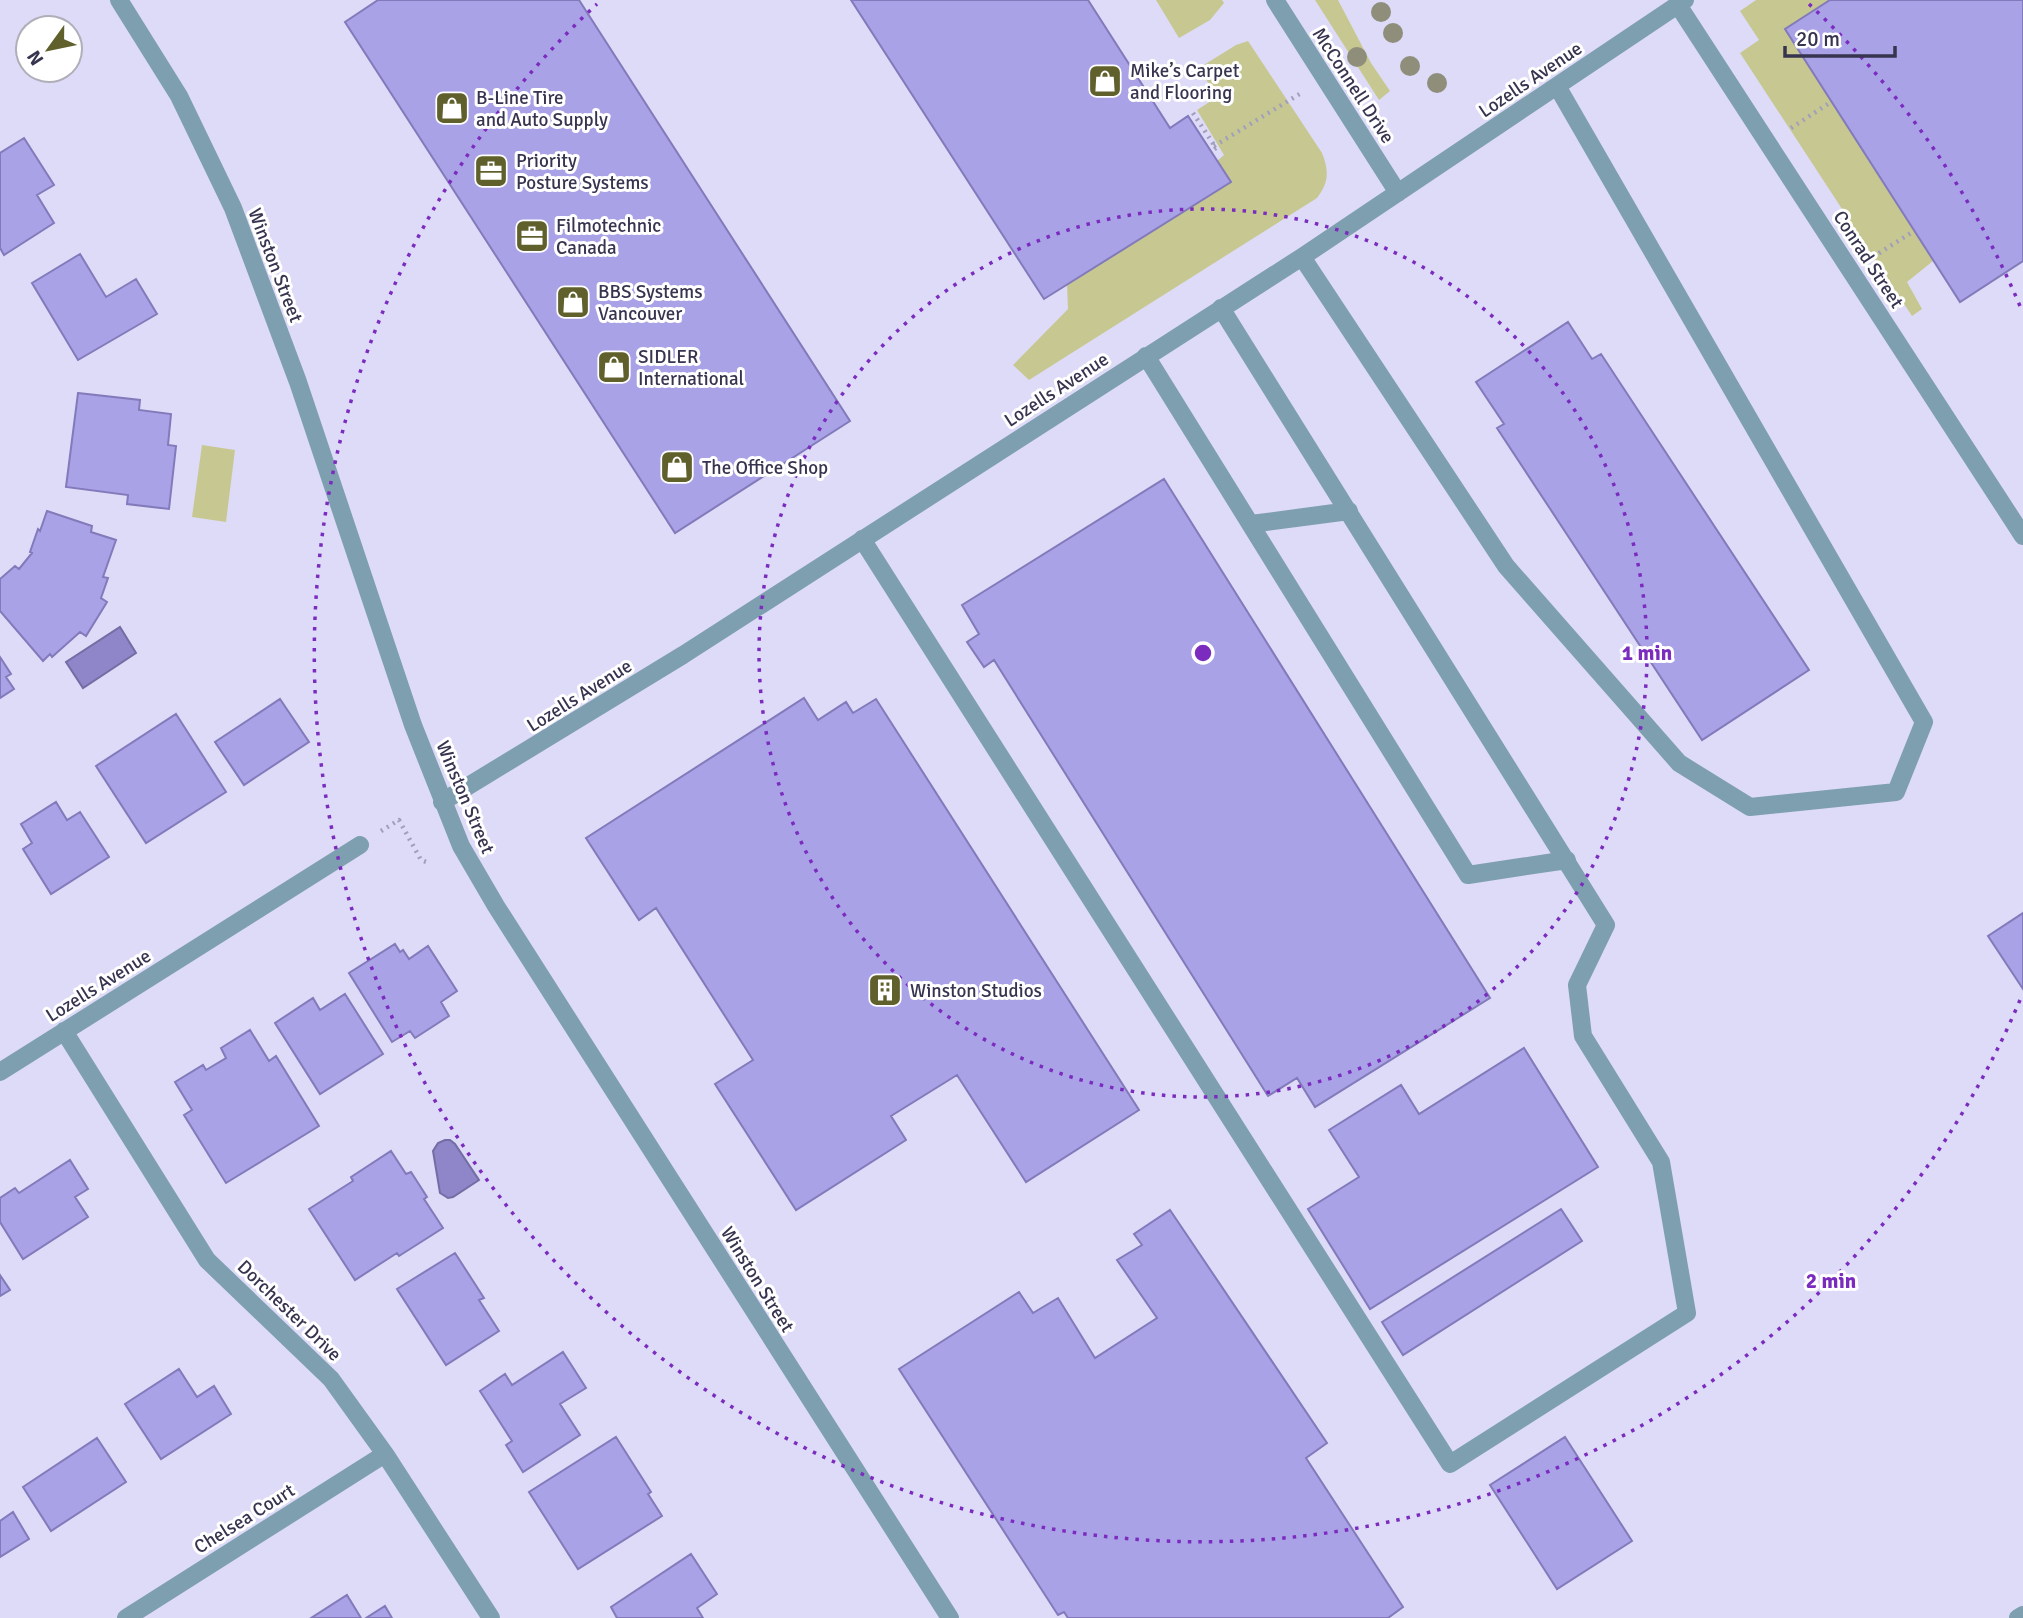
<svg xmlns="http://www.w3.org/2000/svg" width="2023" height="1618" viewBox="0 0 2023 1618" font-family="Signika,sans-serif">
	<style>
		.green { fill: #c7c891 }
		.water { fill: #8e86c9; stroke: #746da4; stroke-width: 2 }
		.building { fill: #a9a2e7; stroke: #827aba; stroke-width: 2 }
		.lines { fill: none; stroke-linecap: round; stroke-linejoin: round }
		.path { stroke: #a19fbb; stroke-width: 4.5; stroke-dasharray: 2 5; stroke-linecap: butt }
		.minor { stroke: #7e9faf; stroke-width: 18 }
		.tree { fill: #8f8e7b }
		.ring { fill: none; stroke: #7b2cbf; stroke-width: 3.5; stroke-dasharray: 3.5 7 }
		.labels { text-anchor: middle; stroke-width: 6; stroke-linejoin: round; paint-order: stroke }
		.poi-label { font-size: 19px; fill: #37344f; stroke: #fff; text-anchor: start }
		.street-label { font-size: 19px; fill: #37344f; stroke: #fff }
		.centre { fill: #7b2cbf; stroke: #fff; stroke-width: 3.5 }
		.ring-label { font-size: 21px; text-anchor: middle; font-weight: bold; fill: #7b2cbf; stroke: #fff; stroke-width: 6; stroke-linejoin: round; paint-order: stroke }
	</style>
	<rect width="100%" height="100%" fill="#dddbf7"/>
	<!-- green -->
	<path class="green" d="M1156 0H1222L1224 3 1210 20 1179 38Z
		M1315 0H1338L1371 63 1390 91 1379 100Z
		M1756 0H1830L1785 29 1933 261 1907 282 1922 309 1912 316 1740 53 1759 40 1740 11Z
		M1248 41 1322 153C1329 171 1329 182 1317 198L1029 380 1013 365 1068 309 1067 284 1231 182 1217 161 1224 155 1197 110 1217 97 1199 68 1236 45Z
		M202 445 235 450 226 522 192 517Z"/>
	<!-- water -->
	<path class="water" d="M120 627 136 653 83 688 66 662Z
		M445 1140H450L455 1144 479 1180 453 1197 448 1198 440 1193 433 1151 438 1143Z"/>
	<!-- building -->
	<path class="building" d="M378 0H579L850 421 675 533 345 22Z
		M851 0H1088L1170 128 1188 116 1231 182 1044 299Z
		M1830 0H2023V261L1960 302 1785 29Z
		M24 138 54 185 37 195 54 223 4 255 0 248V153Z
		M80 254 106 297 136 279 157 314 78 360 32 283Z
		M1568 322 1592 359 1601 354 1809 670 1702 740 1497 428 1504 424 1476 382Z
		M78 393 140 400 139 410 171 414 168 445 176 446 169 509 127 504 128 495 66 487Z
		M1164 479 1490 998 1315 1107 1297 1078 1268 1096 994 660 984 667 967 642 979 634 962 605Z
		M47 511 92 526 91 532 116 540 103 577 108 578 101 598 107 602 86 636 80 632 52 657 50 654 43 661 0 611V579L15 566 19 569 32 553 30 552 38 529 40 531Z
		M0 657 11 674 6 677 14 689 0 698Z
		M804 698 818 720 846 702 853 713 876 699 1139 1110 1026 1182 957 1075 891 1116 906 1140 796 1210 715 1084 753 1060 656 908 639 920 586 838Z
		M280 699 309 742 244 785 215 742Z
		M176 714 226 792 146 843 96 766Z
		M56 802 67 820 80 812 109 857 51 894 23 849 32 843 21 824Z
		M2023 913V989L1988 936Z
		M395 944 400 952 403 950 409 959 428 946 457 991 441 1002 449 1016 415 1038 410 1031 392 1042 349 973Z
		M345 994 383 1054 320 1094 275 1023 313 998 320 1010Z
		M250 1030 269 1061 276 1056 319 1126 226 1183 184 1115 192 1110 175 1082 203 1065 206 1070 226 1058 221 1048Z
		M1524 1048 1598 1167 1370 1309 1308 1209 1359 1177 1329 1130 1401 1085 1419 1114Z
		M391 1151 406 1174 411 1172 427 1197 424 1199 443 1228 399 1256 397 1253 355 1280 309 1209 353 1181 351 1177Z
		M70 1160 88 1189 75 1197 88 1217 23 1259 0 1222V1198L15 1188 19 1193Z
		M1561 1209 1582 1241 1403 1355 1382 1322Z
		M1170 1210 1327 1443 1306 1458 1403 1607 1388 1618H1068L1064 1612 1058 1615 899 1369 1019 1292 1033 1313 1058 1298 1095 1358 1157 1318 1117 1260 1142 1245 1134 1234Z
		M455 1253 484 1298 479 1300 499 1331 446 1365 397 1289Z
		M0 1275 10 1290 0 1296Z
		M563 1352 586 1388 560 1404 580 1435 523 1472 506 1445 512 1441 480 1391 505 1374 512 1385Z
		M179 1369 197 1397 214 1386 231 1414 161 1459 125 1404Z
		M616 1437 651 1492 648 1494 662 1516 578 1569 529 1492Z
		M1565 1437 1632 1541 1557 1589 1490 1485Z
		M97 1438 126 1482 51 1531 23 1487Z
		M13 1512 29 1539 0 1557V1521Z
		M691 1554 717 1594 697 1608 703 1618H617L611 1607Z
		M347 1595 361 1618H311Z
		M385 1606 392 1618H366Z"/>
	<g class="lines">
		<!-- path -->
		<path class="path" d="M1193 113 1216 148 1211 152
			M1791 128 1831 102
			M1214 146 1303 92
			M1873 257 1914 231
			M381 831 399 820 421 860 429 863"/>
		<!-- minor -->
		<path class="minor" d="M119 0 179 96 233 208 298 382 413 725 461 846 496 906 950 1618
			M1275 0 1398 193
			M1678 5 2023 536
			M1302 257 1506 566 1679 763 1750 807 1896 792 1924 722 1557 86
			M1146 356 1468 875 1567 860
			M1251 524 1349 511
			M862 539 1450 1464 1687 1313 1661 1162 1583 1036 1577 985 1606 925 1221 308
			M442 802 683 655 1302 257 1685 0
			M64 1031 207 1260 331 1379 385 1454 491 1618
			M0 1072 360 845
			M126 1618 385 1454
			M2018 1618 2023 1615"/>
	</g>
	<!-- trees -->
	<g class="tree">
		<circle cx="1381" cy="12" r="10"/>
		<circle cx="1393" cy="33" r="10"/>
		<circle cx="1357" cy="57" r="10"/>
		<circle cx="1410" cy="66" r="10"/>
		<circle cx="1437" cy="83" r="10"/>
	</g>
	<!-- distance rings -->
	<g class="ring">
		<circle cx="1203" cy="653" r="444"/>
		<path d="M2020 1000A888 888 0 1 1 597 4M1809 4A888 888 0 0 1 2020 306"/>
	</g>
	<!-- icons -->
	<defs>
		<g id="shop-square" transform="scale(1.75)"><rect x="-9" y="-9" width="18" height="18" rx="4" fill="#60602d" stroke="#fff"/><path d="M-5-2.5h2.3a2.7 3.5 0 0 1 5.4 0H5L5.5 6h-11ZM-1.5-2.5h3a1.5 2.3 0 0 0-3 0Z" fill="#fff"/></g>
		<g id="office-square" transform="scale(1.75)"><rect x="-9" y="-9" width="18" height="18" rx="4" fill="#60602d" stroke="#fff"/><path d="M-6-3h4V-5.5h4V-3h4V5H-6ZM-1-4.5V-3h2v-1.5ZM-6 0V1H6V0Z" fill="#fff"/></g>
		<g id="building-square" transform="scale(1.75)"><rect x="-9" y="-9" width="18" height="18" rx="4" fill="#60602d" stroke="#fff"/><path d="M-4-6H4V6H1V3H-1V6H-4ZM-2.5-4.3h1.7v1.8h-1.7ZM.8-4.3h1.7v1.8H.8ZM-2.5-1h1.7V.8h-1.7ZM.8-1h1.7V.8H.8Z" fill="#fff"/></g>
	</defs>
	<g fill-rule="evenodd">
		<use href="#shop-square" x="1105" y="81"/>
		<use href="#shop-square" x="452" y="108"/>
		<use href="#office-square" x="491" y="171"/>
		<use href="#office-square" x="532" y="236"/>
		<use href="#shop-square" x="573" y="302"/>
		<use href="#shop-square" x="614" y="367"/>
		<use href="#shop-square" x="677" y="467"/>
		<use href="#building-square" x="885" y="990"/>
	</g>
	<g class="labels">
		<!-- poi labels -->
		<g class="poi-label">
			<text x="1130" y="77">Mike’s Carpet<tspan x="1130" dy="22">and Flooring</tspan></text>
			<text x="476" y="104">B-Line Tire<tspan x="476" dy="22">and Auto Supply</tspan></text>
			<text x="516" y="167">Priority<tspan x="516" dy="22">Posture Systems</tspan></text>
			<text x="556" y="232">Filmotechnic<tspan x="556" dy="22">Canada</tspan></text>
			<text x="598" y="298">BBS Systems<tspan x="598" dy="22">Vancouver</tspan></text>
			<text x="638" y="363">SIDLER<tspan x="638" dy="22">International</tspan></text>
			<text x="702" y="474">The Office Shop</text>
			<text x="910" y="997">Winston Studios</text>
		</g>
		<!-- street labels -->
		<g class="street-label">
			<text transform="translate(1530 79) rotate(-34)" y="7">Lozells Avenue</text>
			<text transform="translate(1354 85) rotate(57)" y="7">McConnell Drive</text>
			<text transform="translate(1869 259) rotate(57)" y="7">Conrad Street</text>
			<text transform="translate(276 265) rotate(69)" y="7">Winston Street</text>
			<text transform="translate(1056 389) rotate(-33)" y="7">Lozells Avenue</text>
			<text transform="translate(579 695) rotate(-32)" y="7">Lozells Avenue</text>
			<text transform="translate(466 797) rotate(67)" y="7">Winston Street</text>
			<text transform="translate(98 985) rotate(-32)" y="7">Lozells Avenue</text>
			<text transform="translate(758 1279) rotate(58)" y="7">Winston Street</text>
			<text transform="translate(290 1310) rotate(44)" y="7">Dorchester Drive</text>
			<text transform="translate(244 1518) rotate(-32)" y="7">Chelsea Court</text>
		</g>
	</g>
	<circle cx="1203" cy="653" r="10" class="centre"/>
	<g class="ring-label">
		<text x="1647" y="660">1 min</text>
		<text x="1831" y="1288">2 min</text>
	</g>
	<!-- north arrow -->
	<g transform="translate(49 49) rotate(237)"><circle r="33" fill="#ffffff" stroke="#afaeb9" stroke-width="2"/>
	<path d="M0-5L12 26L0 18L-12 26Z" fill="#60602d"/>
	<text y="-10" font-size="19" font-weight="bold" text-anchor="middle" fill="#37344f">N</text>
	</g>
	<!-- scale -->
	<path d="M1785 46v10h110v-10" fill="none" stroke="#37344f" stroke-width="3.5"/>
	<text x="1796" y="46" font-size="21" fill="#37344f" stroke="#ffffff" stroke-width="5" paint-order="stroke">20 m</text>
</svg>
